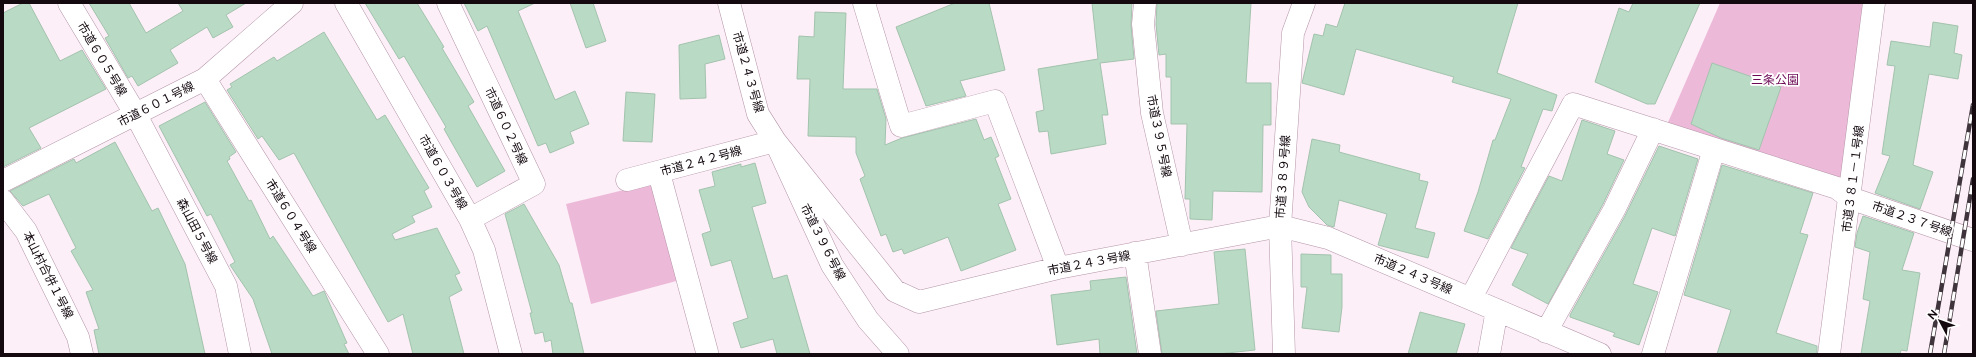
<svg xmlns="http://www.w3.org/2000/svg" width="1976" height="357" viewBox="0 0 1976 357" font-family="Raleway,'Noto Sans JP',sans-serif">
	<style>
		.green { fill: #edb9d9 }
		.building { fill: #b9dac4; stroke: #a3c3ae }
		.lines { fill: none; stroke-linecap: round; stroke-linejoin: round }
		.minor-casing { stroke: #b495a8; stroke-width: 23 }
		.minor { stroke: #fff; stroke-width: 22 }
		.rail-casing { stroke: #3f343b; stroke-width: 4.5 }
		.rail { stroke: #fff; stroke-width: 3; stroke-dasharray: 9; stroke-linecap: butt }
		.labels { text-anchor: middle; stroke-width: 3.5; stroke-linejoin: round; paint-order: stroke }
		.street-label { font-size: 12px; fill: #13090f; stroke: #fff }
		.park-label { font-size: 12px; fill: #6c0754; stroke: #fff }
	</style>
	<rect width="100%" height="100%" fill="#fceff7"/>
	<!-- green -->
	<path class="green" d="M1720 3H1863L1841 181 1666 127Z
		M657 182 680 280 591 304 566 204Z"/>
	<!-- building -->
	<path class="building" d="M23 3H29L60 61 82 50 106 89 29 128 41 148 3 167V13Z
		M89 3H129L146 33 183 11 178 3H246L226 15 233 27 213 38 207 27 170 50 178 63 138 86 132 76 128 78 105 38 109 36Z
		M365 3H417L444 47 442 48 474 102 468 106 505 171 477 187 444 129 446 127 404 56 399 59Z
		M464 3H535L518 11 555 100 575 91 589 124 570 132 574 143 550 153 546 143 538 146 487 26 478 31Z
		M570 3H593L606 41 586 48Z
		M955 3H989L1005 70 960 81 966 96 926 106 896 27Z
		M1092 3H1132L1131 25 1134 59 1100 63 1108 115H1102L1106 144 1051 154 1048 131 1039 132 1036 112 1044 110 1038 69 1098 59Z
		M1157 3H1251L1246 83H1271V125H1263L1262 192 1213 191 1212 220 1190 219V199H1185L1187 124H1171V77H1166V54L1159 55 1156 24Z
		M1345 3H1518L1497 73 1557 95 1552 111 1543 109 1521 167 1525 168 1488 239 1464 231 1478 192 1493 140H1495L1511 99 1452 82 1454 77 1356 49 1344 95 1302 83 1314 34 1323 36 1326 24 1337 27Z
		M1633 3H1700L1655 104H1647L1595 82 1619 8 1629 12Z
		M815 12 846 13 843 89H877L886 119 885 145 902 138 976 119 984 140 991 137 999 156 995 158 1011 199 998 204 1016 250 961 271 948 237 904 254 902 249 893 252 886 234 881 236 860 179 865 176 856 153V137L808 136 810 79H797L799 36 814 37Z
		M1933 22 1958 26 1954 53 1962 55 1958 79 1929 74 1913 165 1933 172 1920 209 1875 193 1890 156 1882 154 1895 66 1887 65 1891 41 1930 47Z
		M324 32 377 120 385 115 429 188 424 191 432 207 412 216 415 222 392 234 395 240 437 228 460 273 455 275 462 290 449 297 464 354H413L403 314 388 322 294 153 279 160 262 136 258 139 227 90 232 87 230 84 274 57 277 61Z
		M719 35 725 59 705 64 706 98 680 99 679 45Z
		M1712 63 1781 87 1759 150 1721 138 1691 124Z
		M626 92 655 94 652 142 623 141Z
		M205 102 236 152 229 157 230 159 227 161 249 201 251 200 270 239 273 236 313 296 324 291 347 343 344 344 349 354H272L253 299 230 265 235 262 211 214 207 216 159 126Z
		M1582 120 1615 131 1607 154 1624 160 1603 204 1548 304 1512 285 1528 254 1511 248 1549 176 1562 181Z
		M1312 139 1340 145 1339 152 1420 174 1419 180 1428 182 1415 228 1435 233 1428 258 1378 245 1387 214 1339 200 1334 227 1327 225 1309 207 1302 192Z
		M115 142 152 211 158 208 185 264 205 354H99L94 330 99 329 86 292 93 290 71 251 76 248 49 194 23 206 10 191 74 159 76 163Z
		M1659 146 1698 159 1675 236 1652 228 1633 284 1658 292 1639 345 1613 336 1615 333 1570 317V315L1625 216Z
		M755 163 766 203 752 207 773 279 787 275 810 354H777L773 339 741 348 733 323 748 318 731 260 711 266 702 234 711 231 699 190 715 186 712 172 741 164V167Z
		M1722 165 1813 193 1800 233 1808 235 1776 333 1817 346V354H1717L1731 310 1684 295Z
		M524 204 559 265 570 303H572L584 354H553L551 340 545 342 543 332 535 334 530 313H532L505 214Z
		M1863 216 1914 233 1902 270 1920 273 1907 351 1901 350 1900 354H1861L1870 301 1863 299 1870 252 1855 247 1857 233Z
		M1245 249 1255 350 1218 354H1162L1156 311 1219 304 1214 252Z
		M1301 254 1331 255V274H1342V307L1339 332 1302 328 1307 287H1301Z
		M1126 277 1137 354H1100L1099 339 1057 345 1051 295 1091 290 1090 281Z
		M1420 312 1465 324 1456 354H1408Z"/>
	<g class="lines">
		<!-- minor casing -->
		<g class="minor-casing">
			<path id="minor" d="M69 3 136 115 226 286 240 354
				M346 3 470 219 484 250 511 354
				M448 3 534 184 470 219
				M729 3 758 114 775 141 895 291 919 302 1058 268 1280 226 1328 238 1600 354
				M864 3 901 126 995 101 1058 268
				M1145 3 1143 24 1152 113 1182 245
				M205 79 378 354
				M659 173 707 352
				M627 180 775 141 832 265 868 320 898 354
				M3 181 205 79 292 3
				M3 201 26 231 78 337 82 354
				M1135 253 1150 354
				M1471 298 1573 104 1837 188 1850 198 1973 240
				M1546 332 1614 210 1653 129
				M1284 354 1280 226 1293 33 1304 3
				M1489 354 1497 310
				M1653 354 1714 149
				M1829 354 1874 3"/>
		</g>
		<!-- minor -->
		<use href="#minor" class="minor"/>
		<!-- rail casing -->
		<g class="rail-casing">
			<path id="rail" d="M1930 354 1973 105
				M1944 354 1973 179"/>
		</g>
		<!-- rail -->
		<use href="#rail" class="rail"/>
	</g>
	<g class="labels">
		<!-- street labels -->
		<g class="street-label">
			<text transform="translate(102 59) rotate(59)" y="4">市道６０５号線</text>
			<text transform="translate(748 72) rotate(74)" y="4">市道２４３号線</text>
			<text transform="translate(156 104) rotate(-27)" y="4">市道６０１号線</text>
			<text transform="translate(506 126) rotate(65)" y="4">市道６０２号線</text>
			<text transform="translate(1159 136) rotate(79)" y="4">市道３９５号線</text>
			<text transform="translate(701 161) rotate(-15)" y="4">市道２４２号線</text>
			<text transform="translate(443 172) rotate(60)" y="4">市道６０３号線</text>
			<text transform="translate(1283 177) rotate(-86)" y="4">市道３８９号線</text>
			<text transform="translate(1853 179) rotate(-83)" y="4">市道３８１－１号線</text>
			<text transform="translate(291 216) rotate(58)" y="4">市道６０４号線</text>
			<text transform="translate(1912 219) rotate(19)" y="4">市道２３７号線</text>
			<text transform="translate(197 231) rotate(62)" y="4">森山田５号線</text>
			<text transform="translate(823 242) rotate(63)" y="4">市道３９６号線</text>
			<text transform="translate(1089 263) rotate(-11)" y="4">市道２４３号線</text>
			<text transform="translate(1413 274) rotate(23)" y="4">市道２４３号線</text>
			<text transform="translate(48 275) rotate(63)" y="4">本山村合併１号線</text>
		</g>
		<!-- park labels -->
		<g class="park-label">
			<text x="1775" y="84">三条公園</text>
		</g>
	</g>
	<!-- border -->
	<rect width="1976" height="357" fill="none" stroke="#13090f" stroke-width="8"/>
	<!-- north arrow -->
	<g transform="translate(1940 321) rotate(311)" stroke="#ffffff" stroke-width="3" paint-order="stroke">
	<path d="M0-3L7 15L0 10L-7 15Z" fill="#13090f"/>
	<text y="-6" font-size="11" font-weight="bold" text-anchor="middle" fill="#13090f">N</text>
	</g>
</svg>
